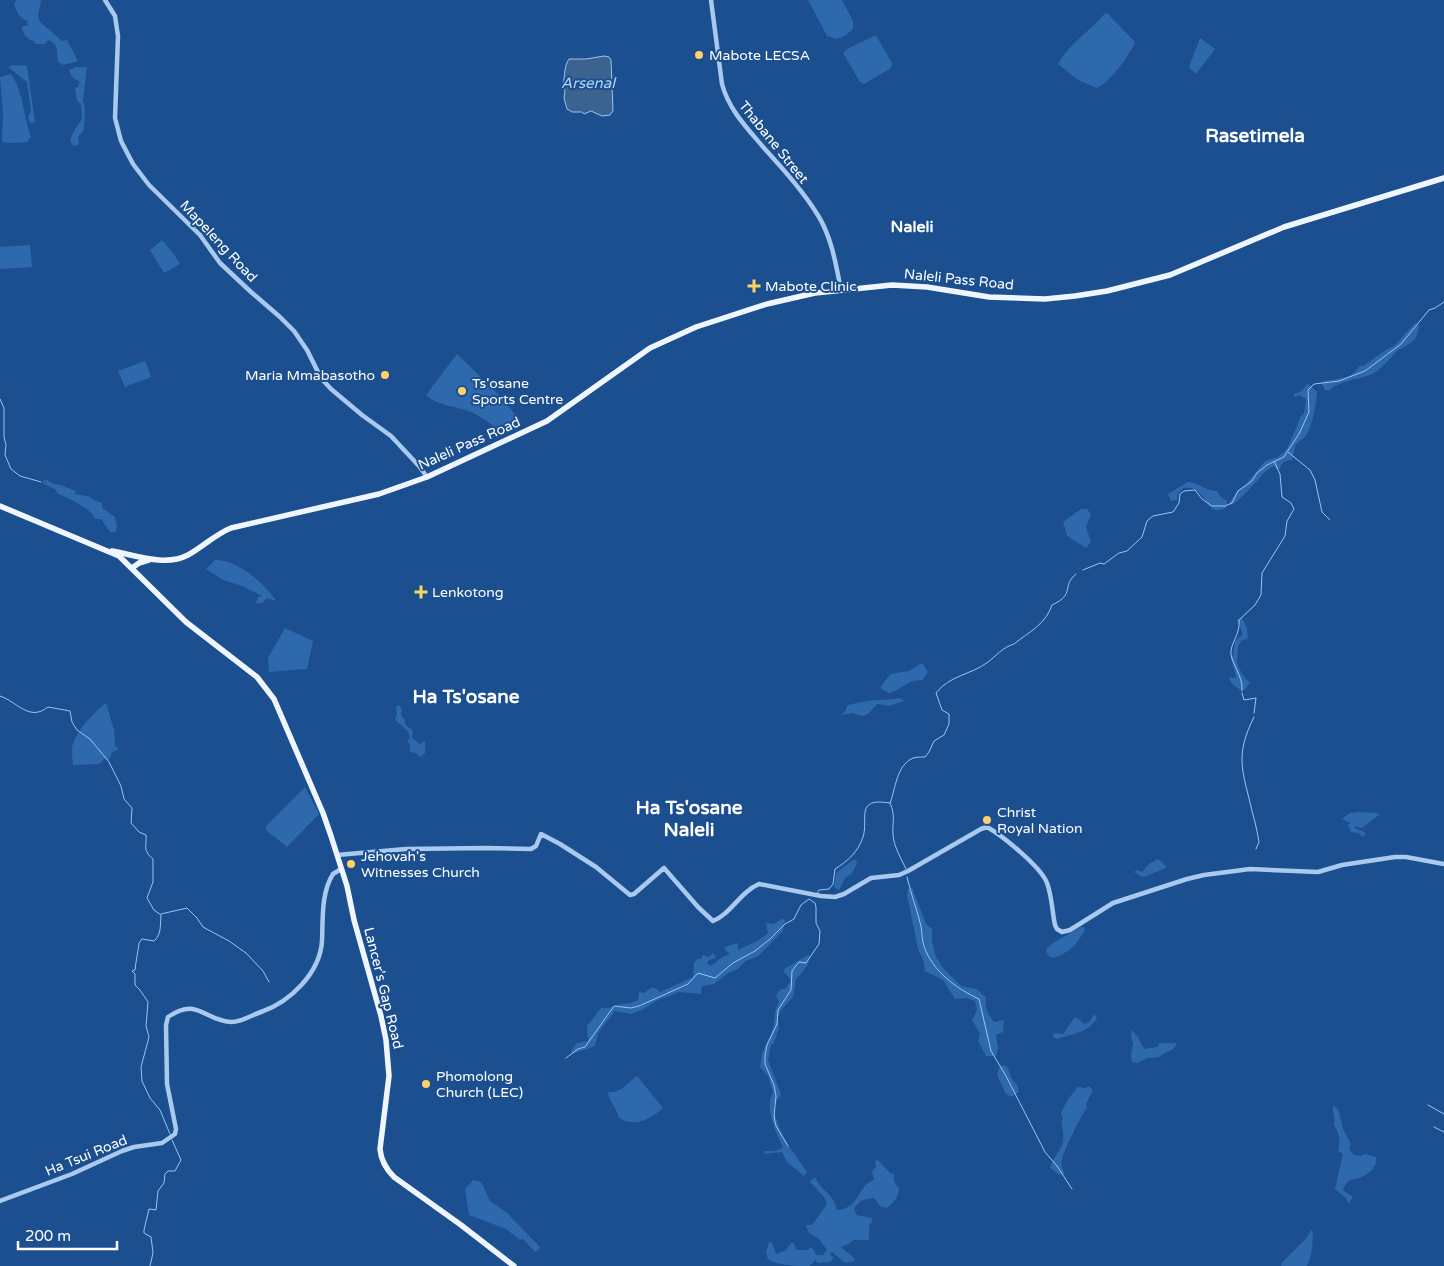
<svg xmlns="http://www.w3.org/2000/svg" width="1444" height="1266" viewBox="0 0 1444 1266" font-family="'Varela Round',sans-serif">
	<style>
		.green { fill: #2e69ad }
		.water { fill: #3c6290; stroke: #9cc4f0 }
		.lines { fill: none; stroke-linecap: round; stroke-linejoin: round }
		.stream { stroke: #9cc4f0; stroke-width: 1 }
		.minor { stroke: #a9c9ee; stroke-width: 4.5 }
		.major { stroke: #f0f6ff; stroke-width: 5.5 }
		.poi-dot { fill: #ffd166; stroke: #1b4f8f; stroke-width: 2 }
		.labels { text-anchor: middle; stroke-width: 4; stroke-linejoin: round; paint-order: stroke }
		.poi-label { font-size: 14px; fill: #fff; stroke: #1b4f8f; text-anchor: start }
		.street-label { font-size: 14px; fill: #fff; stroke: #1b4f8f }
		.water-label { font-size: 15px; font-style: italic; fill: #b5d3f5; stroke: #1b4f8f }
		.quarter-label { font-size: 16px; font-weight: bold; fill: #fff; stroke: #1b4f8f }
		.district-label { font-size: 19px; font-weight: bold; fill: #fff; stroke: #1b4f8f }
	</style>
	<rect width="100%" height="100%" fill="#1b4f8f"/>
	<!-- green -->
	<path class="green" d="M17 0H43L41 1 38 16 40 22 62 41 67 40 78 61 63 65 58 62C56 54 60 44 48 40L45 44H36L34 41C28 41 22 33 22 26H28L27 21C19 17 16 12 14 3Z
		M808 0H842L853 21V29L846 35 837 39 827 36Z
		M1105 13 1108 14 1135 42C1130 55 1110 82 1097 88L1078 80 1058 64C1070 42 1091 31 1105 13Z
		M874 36 877 37 892 63 891 68 864 84 860 82 843 53 847 49Z
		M1200 38 1215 49 1196 74 1189 67Z
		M13 65 27 66 35 122 30 123 28 117 31 111 27 82 8 67Z
		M76 67H87L83 100 85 109 84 130 78 137 79 144 75 146 72 145 70 140 75 129 82 119 81 104 77 101 75 88 78 87 80 82 72 77 69 70Z
		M11 74C24 93 23 116 31 137L27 142 13 143 2 142 3 115 0 77Z
		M162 240 173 253 180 264 164 273 150 250Z
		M30 245 32 267 0 269V247Z
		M1415 323 1419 326C1419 330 1417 334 1416 337 1413 343 1403 347 1397 351 1390 358 1381 370 1372 374 1358 380 1339 380 1329 391L1325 390 1322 384 1324 381C1336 379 1354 379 1359 366L1365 365 1384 351 1394 346Z
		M457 354 499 395 520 420 502 431C493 426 484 419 475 414 460 406 438 407 426 395Z
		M145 361 151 377 125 387 118 371Z
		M1307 384 1310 385 1317 392C1317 401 1311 430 1306 436 1303 439 1299 441 1296 444L1292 460C1286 460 1281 462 1280 469H1276L1274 466C1262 472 1264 475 1256 482 1248 490 1241 499 1232 505L1229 503 1238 490 1246 484 1265 461 1278 457 1287 449 1301 416 1304 413 1306 402 1305 398 1299 395 1294 397V394L1302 391Z
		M45 479 54 484 61 485 76 491 75 494 91 497 92 499 102 503V508L115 517 117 526 116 532H110L101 519H95C90 507 69 499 57 493L56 490 42 483Z
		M1188 482C1199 483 1206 491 1217 491L1219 495 1227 501 1226 508C1202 519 1210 485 1183 488L1178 494 1177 500 1171 501 1168 494Z
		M1081 509H1087L1091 514 1086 527 1091 542 1086 548 1067 536 1063 522Z
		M215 560C239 560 262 582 276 600H273L267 598 262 603H256L258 597 262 596 242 586 223 580 206 569Z
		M1242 618 1247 628 1248 638 1241 641 1238 646 1237 663 1242 674 1250 683 1244 690H1241C1236 687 1229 684 1230 677L1235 678 1236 677 1231 658 1233 655 1235 641 1242 635C1243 628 1237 625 1237 619Z
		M285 628 313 641 307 669 269 672 268 658Z
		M922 663 928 672 922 680 912 681 895 691 889 693 880 688 890 674 909 671Z
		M900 698 904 701 889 706 877 704 868 714 863 716 852 713 841 715 845 711 847 706C864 699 882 701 900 698Z
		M106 703 114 730 115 746 118 748V750L112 752 109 760 104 759 99 764 73 765C73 760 71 753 72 748 74 733 94 712 106 703Z
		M399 705 402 709 401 715 405 720V724L413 731 412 738 420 744 425 741V753L420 757 416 753 410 752V746L407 740 410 739 408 731 395 720 397 714 396 706Z
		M305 787 319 814 287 847 266 830V826Z
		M1358 812 1378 813 1379 815 1362 828 1354 826 1356 829C1360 831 1363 830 1366 834L1362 837 1359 833 1351 832 1348 825 1351 823 1342 819 1350 813Z
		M1158 859 1166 866V868C1157 871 1151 875 1142 877L1134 872 1137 870 1142 872 1149 864Z
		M853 860H856L857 864 852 873 845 878 839 890 834 887 836 873Z
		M912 887 926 924 932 929V942L936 957 942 967 961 986 976 989 986 997C984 1008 988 1014 994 1022L1004 1020 1003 1032 996 1035 998 1048 996 1056H986L978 1041 980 1034 972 1020 977 1010 975 1001 967 998 955 999 943 980 925 971 923 959 918 949 907 895 908 889Z
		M783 918 785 921 783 931 758 956 744 962 738 969 728 973 714 984 702 986 701 994 679 992 656 1001 642 1010 631 1014 615 1011 598 1033 595 1046 572 1054 571 1051 577 1043 588 1041 587 1026 601 1008C614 1009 613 1005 622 1004 629 1003 631 1004 638 1000L639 992 644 993 651 988H655L660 992 693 977 694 963 697 959H701L703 955 709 957 713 953 716 958 709 960 707 963 711 966 722 957 730 954 725 950V947L738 943V950L759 940 768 933 766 923 774 924Z
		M1081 927H1084L1085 930C1077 944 1069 953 1053 958L1049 956 1046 951 1047 948 1053 943Z
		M808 955 810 956C809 965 802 973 796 979L793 997 781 1010 778 1017 779 1028 774 1043 771 1045 768 1060 781 1094 774 1105C776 1132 793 1151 807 1172L804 1176 787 1162 782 1152 765 1154 764 1151H774L783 1148C776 1132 764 1108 773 1092L768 1076 760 1067 762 1053 773 1029 776 1008 779 1002 776 995 781 989H785L791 981 788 976 783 971 786 968Z
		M1094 1014 1097 1018C1089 1033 1071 1034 1057 1039L1052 1036 1055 1033 1063 1034 1075 1017 1085 1024 1090 1021Z
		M1132 1030 1138 1037 1144 1049 1157 1047 1160 1043H1177C1173 1053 1165 1051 1159 1057L1148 1058 1137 1063 1132 1062 1131 1055 1133 1043 1131 1037Z
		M1004 1065 1007 1067C1009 1070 1010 1076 1012 1079 1017 1085 1019 1085 1018 1093L1011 1097 1005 1093 997 1074 1000 1066Z
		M637 1076 663 1108C650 1119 637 1128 619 1118 617 1108 609 1102 608 1092 621 1094 627 1083 637 1076Z
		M1089 1086 1093 1090 1086 1104 1087 1108C1083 1111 1063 1153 1062 1158 1061 1164 1062 1169 1065 1174L1060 1175 1050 1168C1058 1146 1068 1150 1061 1122L1063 1118 1061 1113 1068 1099 1078 1087 1085 1088Z
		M1333 1106 1338 1109 1343 1129 1351 1144 1349 1149 1354 1155 1361 1156 1365 1154 1376 1157V1164C1374 1167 1371 1172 1367 1174 1357 1182 1349 1174 1343 1190L1353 1197 1348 1204 1346 1198 1335 1189 1343 1154 1338 1151C1341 1142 1339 1132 1334 1125 1336 1118 1332 1113 1333 1106Z
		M875 1160 879 1161 890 1173 894 1174V1182L899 1188C898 1198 894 1202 887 1208L881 1207 874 1198C864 1199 859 1200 854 1209L857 1215 872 1218V1222L869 1226V1240H853L849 1244 841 1247 855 1259 854 1261 845 1263 832 1252 830 1254 834 1258 830 1262 817 1263 816 1259 812 1264H809L811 1266C795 1266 779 1266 766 1258H768L766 1253 769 1242 772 1243 776 1254 785 1251 791 1243H794L796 1250H807L812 1247 816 1255H823L827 1250 819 1239 809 1233 806 1225H812L827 1204 824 1197 810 1182 815 1177C820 1190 835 1195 837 1210 861 1208 856 1186 874 1180L872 1171 876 1167Z
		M473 1180 481 1182 490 1201 506 1212 540 1247 537 1251 535 1252 523 1239 520 1240 506 1229 469 1215 465 1189Z
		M1312 1229C1314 1242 1312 1255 1307 1266H1281L1282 1262 1305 1240Z"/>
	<!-- water -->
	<path class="water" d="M604 56 609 57 611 60 613 111 610 115 602 116 591 111 584 114 582 112H572L567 109 564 98 565 91 562 85 563 84C565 76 564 66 569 59H586Z"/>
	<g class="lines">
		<!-- stream -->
		<path class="stream" d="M0 399 4 408V437L6 445 5 455 11 469 20 476 41 482
			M1288 452 1310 470 1315 480 1322 512 1330 520
			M1083 570 1100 563 1104 564 1119 553 1127 551 1142 537 1147 521 1153 516 1173 512 1179 503 1180 494 1184 491 1195 490 1202 499 1212 506H1225L1232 503 1238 491 1252 481 1257 473 1267 465 1284 457 1287 452 1299 434 1309 412 1308 390 1314 384 1339 381 1365 371 1401 344 1429 310 1435 308 1444 302
			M1242 691C1244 676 1229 661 1231 650 1234 638 1240 633 1239 620L1255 605 1261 595 1262 573 1285 536 1287 521 1294 509 1291 503 1282 497 1280 474 1274 461
			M1242 693 1244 700 1256 698 1254 713
			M0 696C18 702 29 722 48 707L70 711 72 722 77 730 90 739 109 762 121 786 124 799 132 808 131 823 139 832 146 835C147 846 142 850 153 859V882L147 898 154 910 161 915C160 924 162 934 154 941L142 939 139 943C138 952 136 960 135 970L132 971 135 974V985L140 990 148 1002 146 1026 149 1037 141 1067 142 1081 150 1098 160 1110 170 1134
			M1254 717C1234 757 1243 771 1252 811 1255 821 1257 831 1259 842L1256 849
			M890 803C896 816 892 822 893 835 894 847 901 858 906 869
			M907 877C911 894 917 910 921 926 922 933 922 940 924 946 932 971 957 989 979 999L991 1051 1006 1076 1045 1152 1057 1166 1072 1189
			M817 893 819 890 829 889 833 884 835 869C848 861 858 852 863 837 869 819 854 797 890 803 896 788 896 766 913 758 917 757 922 757 925 757L929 752 934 741 944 735 949 724V714L942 710 936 693C950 675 971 675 988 662 996 656 1003 647 1014 644 1029 632 1046 624 1052 605 1076 594 1061 586 1076 574
			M161 914 187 908 197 918 203 927 229 941 246 953 263 971 269 982
			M566 1058 578 1049 585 1047 614 1006 631 1008 639 1006 688 984 698 973 715 978 733 963 755 951 770 939 785 924 794 919 801 905 809 899 815 903 816 907V923L820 931 819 944 806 963 799 962 792 971 791 990 778 1010 777 1024 767 1045 765 1056V1064L774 1085 776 1096 774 1117 776 1126 788 1146
			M1428 1105 1444 1114
			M1434 1127 1444 1132
			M150 1266 153 1253 151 1237 144 1233V1230L149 1209 156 1210 158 1191 164 1183 165 1174 168 1171H175L181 1160 172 1140"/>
		<!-- minor -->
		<path class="minor" d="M105 0 115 16 118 36 115 118 121 141 133 164 149 185 200 235 220 263 251 292 280 317 294 331 307 350 321 378 331 389 362 415 391 436 419 466 427 477
			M711 0 722 84C729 110 747 128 764 148 783 169 804 192 819 217 832 239 836 265 841 290
			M337 855 406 849 487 848 531 849 536 846 541 834 560 844 596 867 630 895 634 894 664 868 698 907 713 921C731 914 740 892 759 884L821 896 835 897 844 894 871 878 899 875 908 871 981 829 987 827C1003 836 1041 867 1047 883 1052 896 1052 911 1055 925L1057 929 1062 932 1070 930 1113 903 1187 879 1204 875 1250 869 1318 872 1342 865 1395 857H1406L1444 864
			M0 1201 72 1174 122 1151 134 1147 162 1143 175 1134 176 1129 167 1084 166 1025 168 1017C198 996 204 1021 232 1022 241 1022 252 1015 261 1012 290 1002 320 973 322 941 323 919 321 893 333 874L341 869"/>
		<!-- major -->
		<path class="major" d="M0 506 119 556 186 622 257 677 274 699 323 813 331 836 347 886 354 920 381 1016 386 1040 389 1076 380 1149C381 1161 386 1169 394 1177L461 1225 514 1266
			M112 551C135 555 165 567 188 555 203 547 214 535 231 528L379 494 427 477 547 421 650 348 696 327 767 304 815 293 892 285 927 287 989 297 1045 299 1075 296 1107 291 1170 275 1284 227 1444 178
			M132 568 139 563 149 560"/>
	</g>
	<!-- markers -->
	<g class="poi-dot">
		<circle cx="699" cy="55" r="5"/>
		<path d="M751.5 278.5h5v5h5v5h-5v5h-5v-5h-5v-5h5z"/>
		<circle cx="385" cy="375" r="5"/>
		<circle cx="462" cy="391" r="5"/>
		<path d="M418.5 584.5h5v5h5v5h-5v5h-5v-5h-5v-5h5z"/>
		<circle cx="987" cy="820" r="5"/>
		<circle cx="351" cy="864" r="5"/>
		<circle cx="426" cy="1084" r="5"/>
	</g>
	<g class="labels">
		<!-- poi labels -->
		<g class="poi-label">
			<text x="709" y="60">Mabote LECSA</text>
			<text x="765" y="291">Mabote Clinic</text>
			<text x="375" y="380" text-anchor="end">Maria Mmabasotho</text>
			<text x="472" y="388">Ts'osane<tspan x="472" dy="16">Sports Centre</tspan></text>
			<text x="432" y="597">Lenkotong</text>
			<text x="997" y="817">Christ<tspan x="997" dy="16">Royal Nation</tspan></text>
			<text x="361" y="861">Jehovah's<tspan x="361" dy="16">Witnesses Church</tspan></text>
			<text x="436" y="1081">Phomolong<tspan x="436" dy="16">Church (LEC)</tspan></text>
		</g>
		<!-- street labels -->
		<g class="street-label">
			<text transform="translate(774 142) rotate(51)" y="5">Thabane Street</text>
			<text transform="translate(219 241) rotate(47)" y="5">Mapeleng Road</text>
			<text transform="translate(959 279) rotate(6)" y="5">Naleli Pass Road</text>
			<text transform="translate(469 443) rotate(-24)" y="5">Naleli Pass Road</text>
			<text transform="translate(384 988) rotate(76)" y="5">Lancer's Gap Road</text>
			<text transform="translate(86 1155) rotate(-22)" y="5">Ha Tsui Road</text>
		</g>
		<!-- water labels -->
		<g class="water-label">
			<text x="588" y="88">Arsenal</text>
		</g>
		<!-- quarter labels -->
		<g class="quarter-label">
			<text x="912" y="232">Naleli</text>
		</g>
		<!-- district labels -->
		<g class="district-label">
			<text x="1255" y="142">Rasetimela</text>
			<text x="466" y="703">Ha Ts'osane</text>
			<text x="689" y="814">Ha Ts'osane<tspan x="689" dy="22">Naleli</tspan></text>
		</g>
	</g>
	<!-- scale -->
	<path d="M18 1241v8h99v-8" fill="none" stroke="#ffffff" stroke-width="2.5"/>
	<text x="25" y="1241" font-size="15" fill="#ffffff" stroke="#1b4f8f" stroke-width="4" paint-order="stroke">200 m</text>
</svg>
